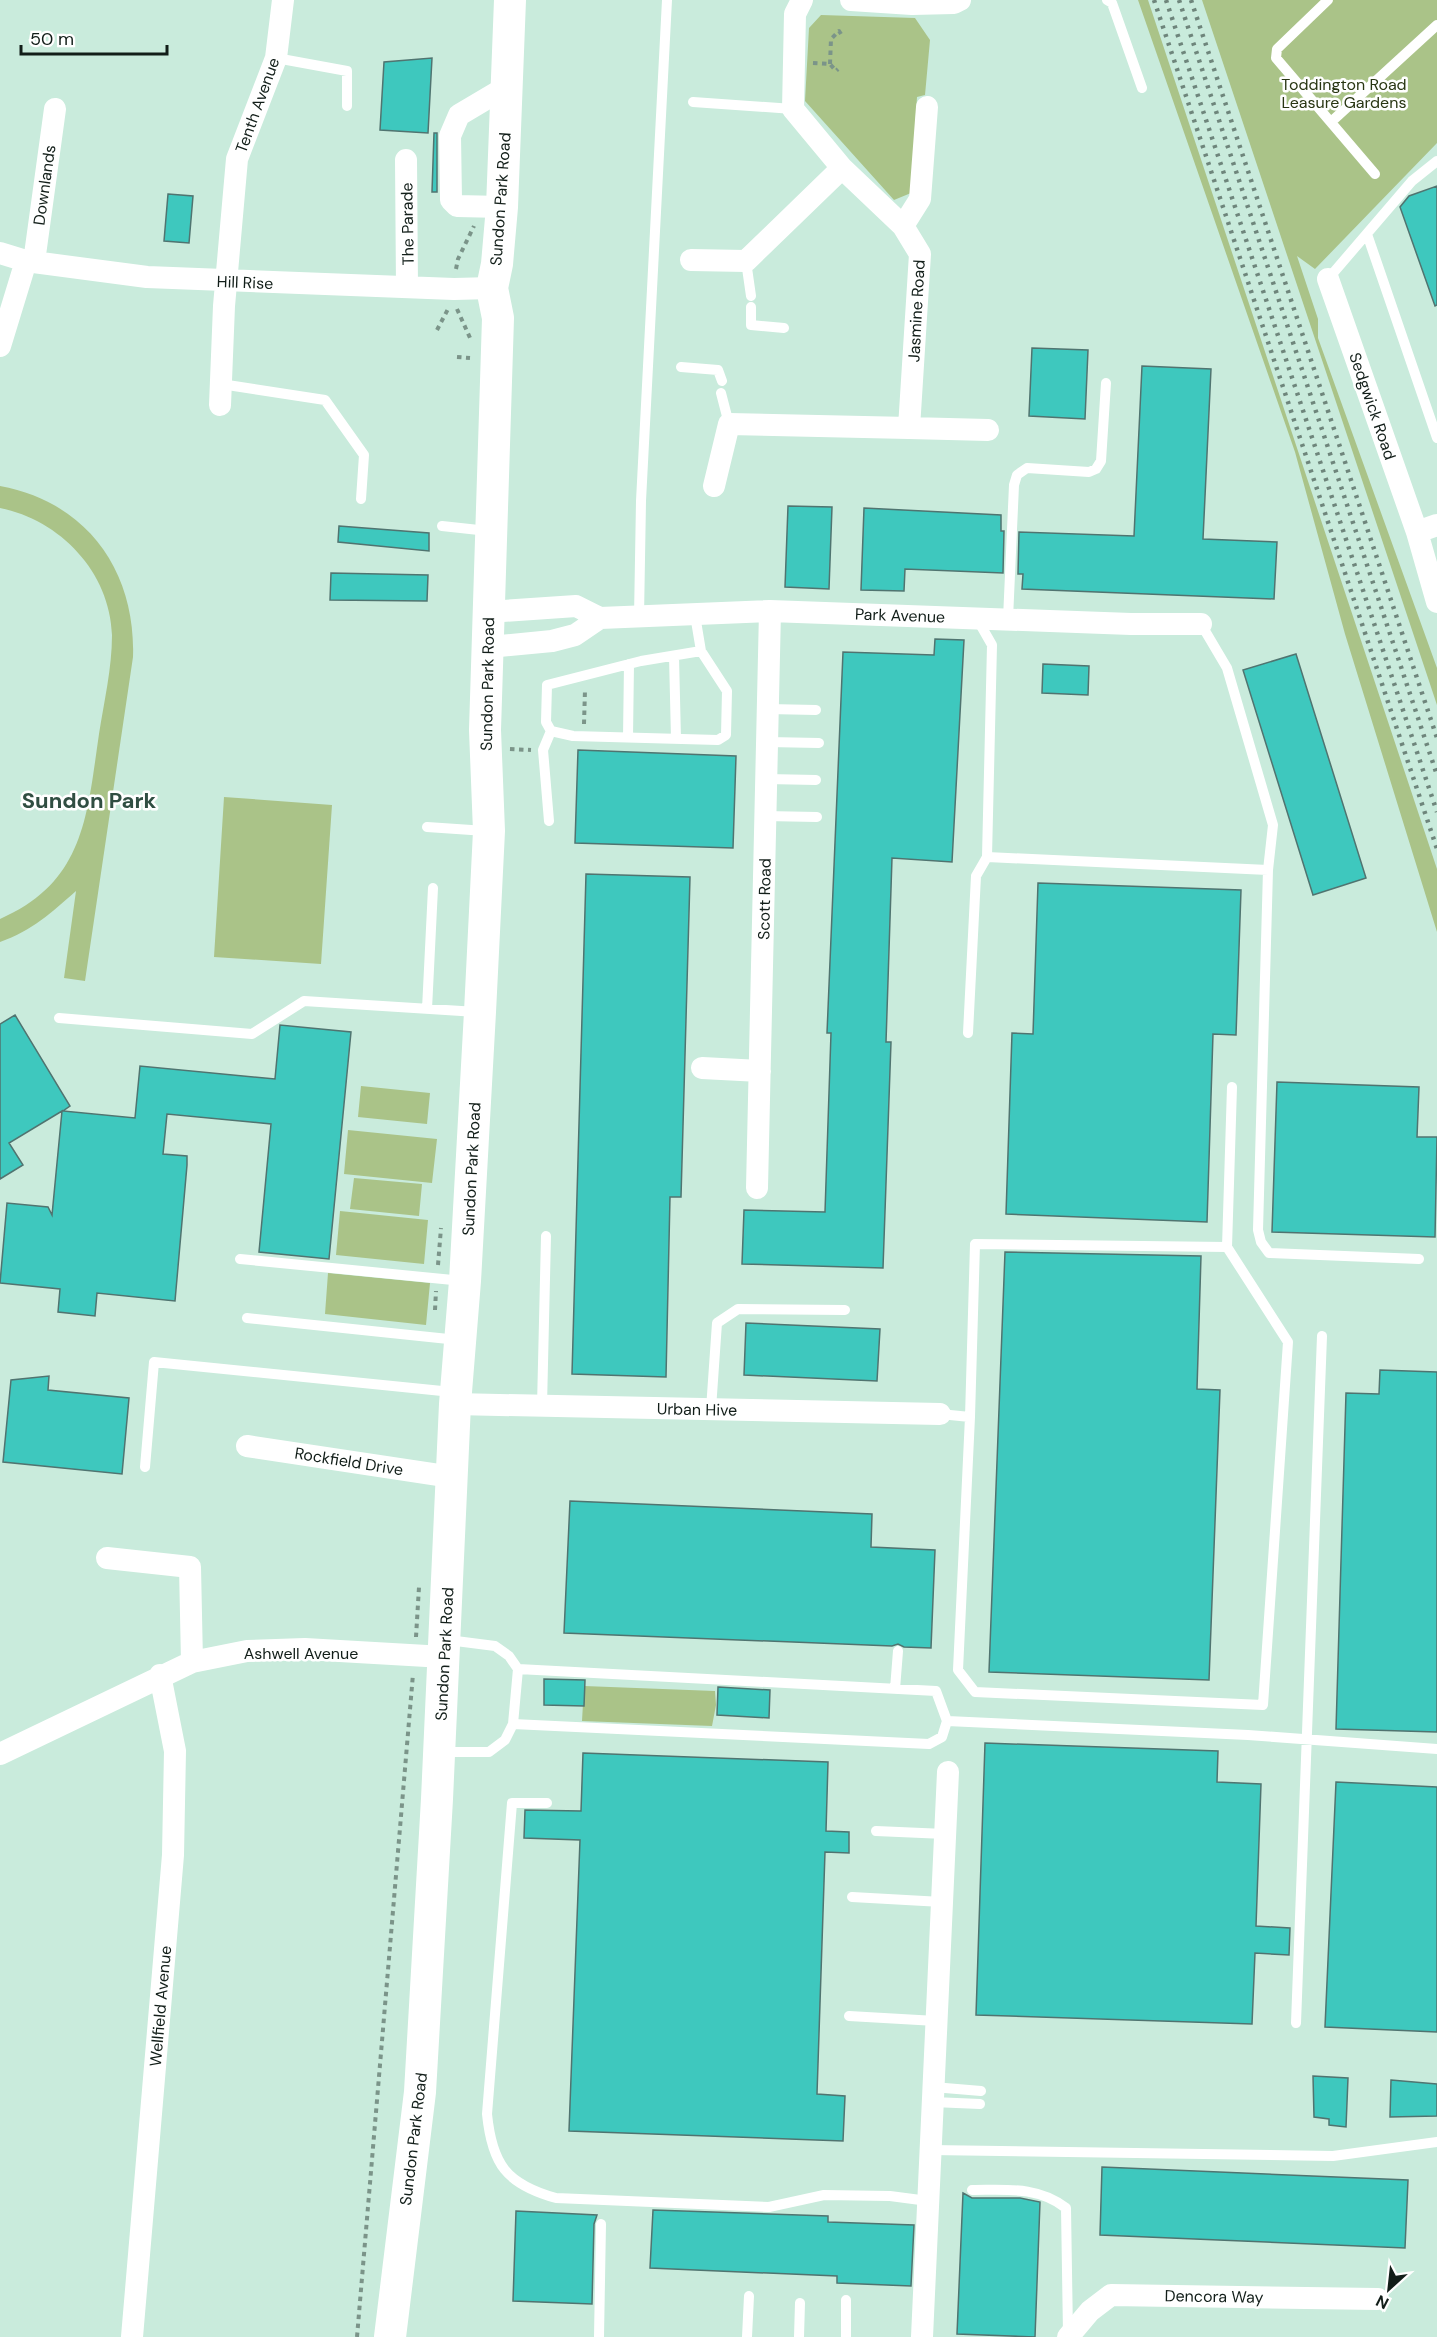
<svg xmlns="http://www.w3.org/2000/svg" width="1437" height="2337" viewBox="0 0 1437 2337" font-family="'DM Sans',sans-serif">
	<style>
		.green { fill: #aac388 }
		.building { fill: #3ec8be; stroke: #507470; stroke-width: 1.5 }
		.lines { fill: none; stroke-linecap: round; stroke-linejoin: round }
		.path { stroke: #7b9489; stroke-width: 4; stroke-dasharray: 4.5 4.5; stroke-linecap: butt }
		.lane { stroke: #fff; stroke-width: 10 }
		.street { stroke: #fff; stroke-width: 22 }
		.secondary { stroke: #fff; stroke-width: 32 }
		.rail { stroke: #6e857b; stroke-width: 4.5; stroke-dasharray: 3 6; stroke-linecap: butt }
		.labels { text-anchor: middle; stroke-width: 5; stroke-linejoin: round; paint-order: stroke }
		.park-label { font-size: 16px; fill: #293613; stroke: #fff }
		.street-label { font-size: 16px; fill: #121e19; stroke: #fff }
		.district-label { font-size: 22px; font-weight: bold; fill: #304e42; stroke: #fff }
	</style>
	<rect width="100%" height="100%" fill="#c9ebdc"/>
	<!-- green -->
	<path class="green" d="M1138 0H1148L1437 869V932L1345 634 1295 452Z
		M1202 0H1437V143L1315 269 1297 256 1318 319V338L1437 668V705Z
		M821 15 915 18 930 40 925 95 917 97 911 193 894 200 805 101 809 28Z
		M0 486C87 502 136 571 133 657L85 981 64 978 76 891C52 912 32 931 0 942V919C85 882 87 815 99 734 104 702 112 668 112 635 110 572 60 520 0 508Z
		M224 797 332 805 321 964 214 957Z
		M361 1086 430 1093 427 1124 358 1117Z
		M348 1130 437 1139 432 1183 344 1174Z
		M354 1178 422 1184 419 1216 350 1209Z
		M340 1211 428 1220 424 1264 336 1255Z
		M328 1273 430 1283 426 1325 325 1314Z
		M584 1686 715 1691 716 1705 712 1726 582 1721Z"/>
	<!-- building -->
	<path class="building" d="M432 58 428 133 380 130 384 62Z
		M434 133H437V192H432Z
		M1437 186V305L1435 306 1400 207 1409 196Z
		M168 194 193 196 189 243 164 241Z
		M1032 348 1088 350 1085 419 1029 416Z
		M1142 366 1211 369 1203 539 1277 542 1274 599 1022 589 1023 574H1018L1019 532 1134 536Z
		M788 506 832 507 829 589 785 587Z
		M864 508 1001 515V531H1004L1003 573 905 569 904 591 861 590Z
		M339 526 429 533V551L338 542Z
		M331 573 428 575 427 601 330 600Z
		M935 639 964 640 952 862 892 858 886 1042H891L883 1268 742 1264 744 1210 825 1212 831 1033H827L843 652 934 655Z
		M1296 654 1366 878 1313 895 1243 670Z
		M1043 664 1089 666 1088 695 1042 693Z
		M578 750 736 756 733 848 575 843Z
		M586 874 690 877 681 1197H670L666 1377 572 1374Z
		M1038 883 1241 890 1236 1035 1213 1034 1207 1222 1006 1214 1012 1033 1033 1034Z
		M15 1015 70 1106 63 1111 135 1118 140 1066 275 1079 280 1025 351 1032 329 1259 259 1252 271 1124 167 1114 163 1154 187 1156V1165L175 1301 97 1293 95 1316 58 1312 60 1289 0 1283 7 1203 48 1207 52 1215 62 1111 9 1143 23 1165 0 1179V1024Z
		M1277 1082 1419 1087 1417 1137H1437L1435 1237 1272 1232Z
		M1005 1252 1201 1256 1197 1389 1220 1390 1209 1680 989 1672Z
		M746 1323 880 1329 877 1381 744 1375Z
		M1380 1370 1437 1372V1732L1336 1729 1346 1393 1379 1394Z
		M49 1376 48 1390 129 1398 122 1474 3 1462 11 1380Z
		M570 1501 872 1514 871 1547 935 1550 931 1648 904 1647 898 1644 892 1646 564 1633Z
		M544 1679 585 1680 584 1706 544 1705Z
		M718 1687 770 1690 769 1718 717 1715Z
		M985 1743 1218 1751 1217 1782 1261 1784 1256 1926 1290 1928 1289 1955 1255 1953 1252 2024 976 2015Z
		M583 1753 828 1762 826 1831 849 1832V1853L825 1852 817 2094 845 2096 843 2141 569 2131 580 1840 524 1838 525 1810 581 1811Z
		M1336 1782 1437 1787V2032L1325 2027Z
		M1313 2076 1348 2078 1346 2127 1329 2125V2119L1314 2117Z
		M1391 2080 1437 2084V2116L1390 2117Z
		M1102 2167 1408 2180 1405 2248 1100 2235Z
		M963 2193 972 2198H1020L1040 2202 1035 2337 957 2334Z
		M653 2210 828 2216V2222L914 2225 911 2286 837 2283V2276L650 2268Z
		M516 2211 597 2215 594 2224 592 2304 513 2301Z"/>
	<g class="lines">
		<!-- path -->
		<path class="path" d="M813 63 830 64 836 71 838 69
			M830 64 831 39 839 31 841 34
			M456 269 458 259 474 226
			M457 309 471 340
			M437 330 448 309
			M457 357 470 358
			M584 724 585 690
			M510 749 531 750
			M438 1265 441 1228
			M435 1310 436 1291
			M416 1637 419 1587
			M357 2337 413 1674"/>
		<!-- lane -->
		<path class="lane" d="M1107 0 1112 3 1142 88
			M1328 0 1277 49 1276 58 1375 174
			M276 58 347 71V106
			M693 102 793 109
			M1331 122 1437 25
			M1367 234 1437 438
			M746 261 751 296
			M1328 279 1412 181 1437 161
			M751 307V325L784 328
			M681 367 718 370 722 381
			M221 384 325 400 364 455 361 499
			M721 393 729 424
			M442 526 488 531
			M695 615 701 651 727 691 726 735 718 740 573 736 551 731 546 722 547 685 641 661 701 651
			M639 617 641 501 667 0
			M976 617 992 645 987 857 1268 870 1273 825 1227 668 1201 624
			M1008 619 1014 485 1017 475 1027 468 1089 472 1096 469 1101 461 1106 383
			M674 656 676 739
			M768 709 816 710
			M628 737 629 664
			M768 742 819 743
			M767 779 816 780
			M765 816 817 817
			M549 821 543 750 551 731
			M427 827 486 831
			M1268 870 1258 1230 1261 1242 1269 1253 1419 1259
			M427 1009 433 888
			M59 1018 252 1034 304 1001 477 1012
			M968 1033 976 876 987 857
			M1227 1247 1232 1087
			M240 1259 463 1281
			M247 1318 458 1340
			M542 1406 546 1236
			M711 1409 717 1323 738 1309 845 1310
			M940 1414 970 1417 958 1670 975 1692 1263 1705 1288 1342 1227 1247 975 1244 970 1417
			M145 1467 154 1362 452 1392
			M895 1689 898 1651
			M947 1721 1248 1735 1437 1749
			M513 1724 929 1744 942 1737 947 1721 936 1691 518 1669
			M441 1752H489L505 1740 513 1724 518 1669 509 1656 495 1646 448 1640
			M547 1803H512L487 2114C492 2164 506 2184 556 2198L769 2207 824 2195 890 2196 928 2201
			M876 1831 945 1834
			M852 1897 942 1902
			M849 2016 936 2021
			M1296 2023 1322 1336
			M933 2087 981 2091
			M933 2102 980 2104
			M930 2150 1333 2156 1437 2142
			M972 2190C1006 2190 1038 2186 1066 2208L1068 2334
			M599 2337 601 2224
			M747 2337 749 2296
			M799 2337 800 2303
			M846 2337V2300"/>
		<!-- street -->
		<path class="street" d="M851 0 912 4 954 3 960 0
			M406 160 407 287
			M502 207 457 206 451 200 450 136 459 115 508 86
			M903 226 920 199 927 107
			M0 253 26 261 147 277 454 289 492 288
			M691 260 746 261 842 168
			M34 262 55 109
			M1328 279 1417 532 1437 525
			M0 346 26 261
			M220 405 224 306 237 159 276 58 283 0
			M909 428 988 430
			M714 486 729 424 909 428 920 254 903 226 842 168 793 109 795 14 802 0
			M1417 532 1437 602
			M488 612 576 606 600 618 770 611 1131 624H1201
			M489 647 552 641 575 635 600 618
			M702 1068 760 1071
			M757 1188 770 611
			M455 1404 940 1414
			M247 1446 452 1477
			M107 1558 190 1567 192 1662
			M0 1754 192 1662 247 1651 305 1649 444 1657
			M132 2337 173 1855 175 1751 160 1675
			M922 2337 948 1772
			M1068 2337 1090 2311 1111 2295 1378 2299"/>
		<!-- secondary -->
		<path class="secondary" d="M390 2337 420 2092 437 1799 455 1404 465 1281 480 1012 489 831 485 730 498 318 492 288 497 264 502 207 510 0"/>
		<!-- rail -->
		<path class="rail" d="M1154 0 1437 849
			M1166 0 1437 812
			M1179 0 1437 775
			M1191 0 1437 738"/>
	</g>
	<g class="labels">
		<!-- park labels -->
		<g class="park-label">
			<text x="1344" y="90">Toddington Road<tspan x="1344" dy="18">Leasure Gardens</tspan></text>
		</g>
		<!-- street labels -->
		<g class="street-label">
			<text transform="translate(257 105) rotate(-70)" y="6">Tenth Avenue</text>
			<text transform="translate(44 185) rotate(-82)" y="6">Downlands</text>
			<text transform="translate(500 199) rotate(-86)" y="6">Sundon Park Road</text>
			<text transform="translate(407 224) rotate(-91)" y="6">The Parade</text>
			<text transform="translate(245 282) rotate(2)" y="6">Hill Rise</text>
			<text transform="translate(916 311) rotate(-87)" y="6">Jasmine Road</text>
			<text transform="translate(1373 406) rotate(71)" y="6">Sedgwick Road</text>
			<text transform="translate(900 615) rotate(2)" y="6">Park Avenue</text>
			<text transform="translate(487 684) rotate(-89)" y="6">Sundon Park Road</text>
			<text transform="translate(764 899) rotate(-89)" y="6">Scott Road</text>
			<text transform="translate(471 1169) rotate(-87)" y="6">Sundon Park Road</text>
			<text transform="translate(697 1409) rotate(1)" y="6">Urban Hive</text>
			<text transform="translate(349 1461) rotate(9)" y="6">Rockfield Drive</text>
			<text x="301" y="1659">Ashwell Avenue</text>
			<text transform="translate(444 1654) rotate(-87)" y="6">Sundon Park Road</text>
			<text transform="translate(160 2006) rotate(-85)" y="6">Wellfield Avenue</text>
			<text transform="translate(413 2139) rotate(-83)" y="6">Sundon Park Road</text>
			<text transform="translate(1214 2296) rotate(1)" y="6">Dencora Way</text>
		</g>
		<!-- district labels -->
		<g class="district-label">
			<text x="89" y="808">Sundon Park</text>
		</g>
	</g>
	<!-- north arrow -->
	<g transform="translate(1389 2289) rotate(207)" stroke="#ffffff" stroke-width="4.5" paint-order="stroke">
	<path d="M0-4.5L10 22L0 15L-10 22Z" fill="#121e19"/>
	<text y="-9" font-size="16" font-weight="bold" text-anchor="middle" fill="#121e19">N</text>
	</g>
	<!-- scale -->
	<path d="M21 45v9h146v-9" fill="none" stroke="#121e19" stroke-width="3"/>
	<text x="30" y="45" font-size="18" fill="#121e19" stroke="#ffffff" stroke-width="4.5" paint-order="stroke">50 m</text>
</svg>
